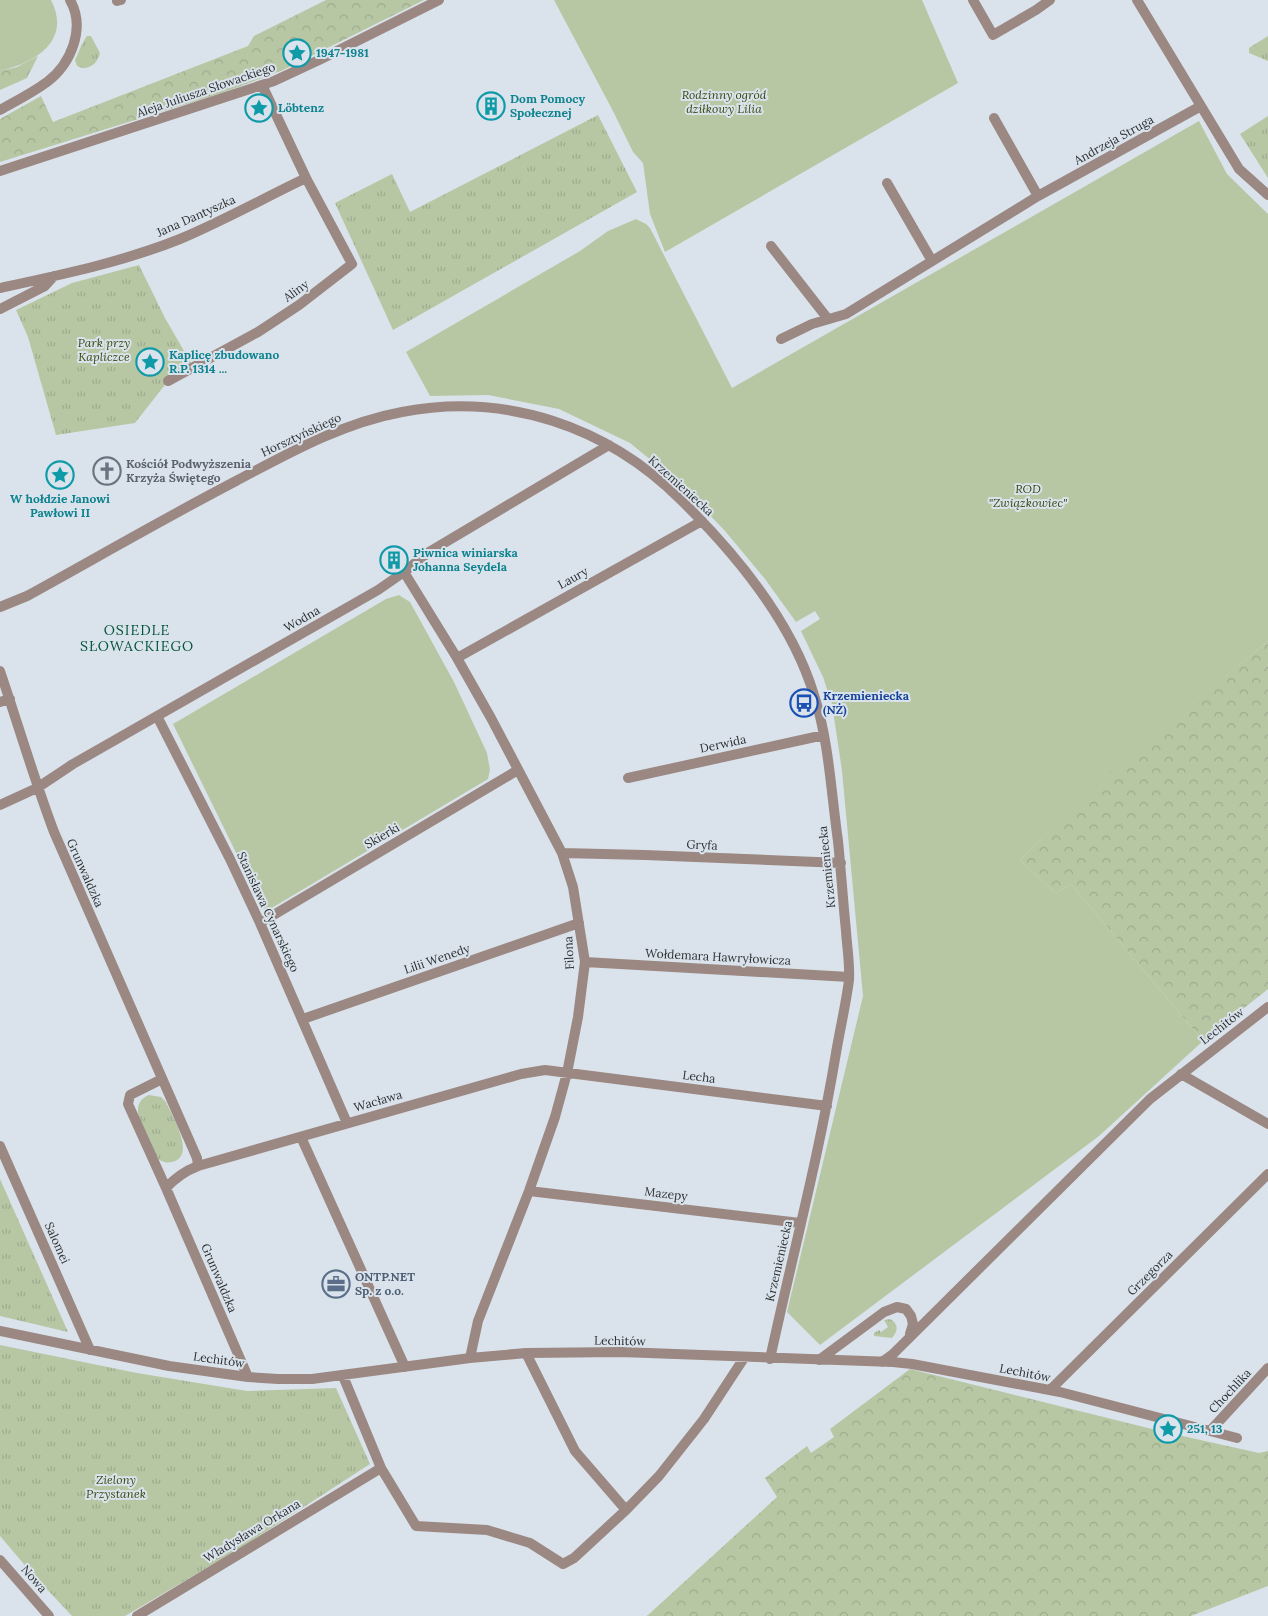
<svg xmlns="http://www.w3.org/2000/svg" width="1268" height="1616" viewBox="0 0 1268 1616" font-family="Lora,serif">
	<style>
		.grass { fill: url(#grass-tufts) }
		.forest { fill: url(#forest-crowns) }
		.garden { fill: #b7c7a4 }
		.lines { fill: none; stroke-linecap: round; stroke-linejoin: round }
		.minor { stroke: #9b8883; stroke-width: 10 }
		.tertiary { stroke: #9b8883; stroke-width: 10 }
		.labels { text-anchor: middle; stroke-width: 4; stroke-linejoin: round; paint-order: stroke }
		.culture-label { font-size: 12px; font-weight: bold; fill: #0d838f; stroke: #dae3eb; text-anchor: start }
		.street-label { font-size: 12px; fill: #2c2f32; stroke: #dae3eb }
		.park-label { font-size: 12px; font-style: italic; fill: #354910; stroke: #dae3eb }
		.worship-label { font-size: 12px; font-weight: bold; fill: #5b616d; stroke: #dae3eb; text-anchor: start }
		.transit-label { font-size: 12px; font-weight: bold; fill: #164399; stroke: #dae3eb; text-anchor: start }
		.service-label { font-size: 12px; font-weight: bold; fill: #4e5e75; stroke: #dae3eb; text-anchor: start }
		.neighbourhood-label { font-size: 14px; letter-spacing: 1px; fill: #05553e; stroke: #dae3eb }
	</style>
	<defs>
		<pattern id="grass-tufts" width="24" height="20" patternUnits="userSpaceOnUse" patternTransform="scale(1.25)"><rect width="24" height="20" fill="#b7c7a4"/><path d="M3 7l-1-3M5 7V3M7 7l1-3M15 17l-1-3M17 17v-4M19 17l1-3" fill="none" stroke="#9eab8e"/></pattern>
		<pattern id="forest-crowns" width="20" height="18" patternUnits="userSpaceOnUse" patternTransform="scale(1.25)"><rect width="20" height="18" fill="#b7c7a4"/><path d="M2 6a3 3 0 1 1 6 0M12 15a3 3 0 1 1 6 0" fill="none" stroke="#9eab8e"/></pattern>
	</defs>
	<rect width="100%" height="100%" fill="#dae3eb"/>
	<!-- grass -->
	<path class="grass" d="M87 36H91L100 53C98 63 88 72 77 66L75 60C79 52 82 42 87 36Z
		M1268 36V61L1249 53V48Z
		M598 115 637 192 393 330 335 203 392 174 410 212Z
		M1268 116V178L1240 134Z
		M139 265 165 318 191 363 168 381 135 423 56 435 28 337 16 310 72 283Z
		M149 1095 161 1097 166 1102C172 1116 197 1156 172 1162 167 1163 162 1162 158 1159 152 1154 150 1145 147 1138 141 1124 129 1103 149 1095Z
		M0 1179 68 1332 0 1316Z
		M890 1319C899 1324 898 1331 892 1338L874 1336V1333L879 1330 881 1332 888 1327 884 1320Z
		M0 1345 137 1373 247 1391 336 1388 370 1464 239 1549 125 1616H72L29 1570 0 1536Z"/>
	<!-- forest -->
	<path class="forest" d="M326 0H424L283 70 222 93 0 162V119L41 96 53 122 248 46 254 36Z
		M38 56 27 78 0 90V71L17 67Z
		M1268 641V989L1203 1041 1071 884 1055 893 1020 860 1110 771Z
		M910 1369 1160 1431 1259 1453 1268 1451V1586L1191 1616H647L777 1497 765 1478 807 1446 811 1453 834 1437 830 1429Z"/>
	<!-- garden -->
	<path class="garden" d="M0 0H51C72 41 35 63 0 71Z
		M554 0H922L958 83 665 252 650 214 643 163 633 152 614 113Z
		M1199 121 1227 174 1268 214V641L1111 771 1020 860 1055 893 1071 884 1203 1041 1099 1136 820 1345 787 1312 863 996 842 771 832 704 823 677 801 631 820 619 815 611 796 622 765 579 725 531 680 484 630 443 559 409 488 395 430 396 406 352 580 251 608 231 636 219 646 224 650 228 732 388Z
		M399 595 410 602 454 682 487 753 490 770 488 779 265 912 173 724 386 599Z"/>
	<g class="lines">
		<!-- minor -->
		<path class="minor" d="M973 0 993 35 1036 10 1050 0
			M1137 0 1239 169 1268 195
			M117 1 121 0
			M0 171 274 81 319 60 439 0
			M887 183 932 261
			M1038 196 1201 106
			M771 246 828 319
			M0 288C60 275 123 262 180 239 223 221 264 198 306 178L262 85
			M0 309 45 286 54 276
			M781 339 812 324 846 314 1038 196 994 118
			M168 381 258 332 299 305 352 264 306 178
			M404 572 457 658 491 718 562 853 573 887 585 962 578 1017 567 1073 555 1117 529 1191 478 1321 470 1358
			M0 607 27 596C96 558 165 518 236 481 289 453 342 423 402 412 505 392 607 426 681 500 734 552 792 622 814 695 829 741 831 792 838 841 841 871 843 901 846 931 847 947 850 964 849 980 846 1004 840 1029 836 1053 819 1156 792 1257 770 1359
			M457 658 702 521
			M0 671C18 724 34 779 54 832L197 1158 198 1166C185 1171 176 1177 166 1188L128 1104 130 1095 162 1079
			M0 702 10 699
			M157 716 230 859 260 923 347 1123
			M628 778 824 735
			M0 805 37 788 73 764 378 590 404 572 429 552 609 445
			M562 853 645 855 841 863
			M260 923 518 770
			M585 962 849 977
			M303 1019 579 923
			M1181 1074 1268 1124
			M301 1137 405 1367
			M0 1146 90 1350
			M198 1166 521 1074 545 1070 827 1106
			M166 1188 248 1377
			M529 1191 800 1223
			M0 1331 169 1366 248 1377 278 1379H312L470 1358 526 1353 621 1352 893 1362 912 1364 1060 1392 1237 1438
			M526 1353 575 1451 626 1510
			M819 1360 884 1312 897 1307 906 1309 911 1316 913 1324 910 1334
			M882 1362 893 1354 1150 1099 1268 1007
			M1050 1390 1268 1174
			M1210 1431 1268 1368
			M381 1468 416 1526 487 1530 530 1543 563 1564 574 1558 626 1510 659 1476 704 1419 744 1358
			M137 1616 381 1468 343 1376"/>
		<!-- tertiary -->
		<path class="tertiary" d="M0 110C16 101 32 93 47 82 71 64 86 28 70 0
			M0 1560 49 1616"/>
	</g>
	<!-- icons -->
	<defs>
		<g id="sight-ring" transform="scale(1.4375)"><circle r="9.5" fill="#dae3eb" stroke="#0f9aa8" stroke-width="1.5"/><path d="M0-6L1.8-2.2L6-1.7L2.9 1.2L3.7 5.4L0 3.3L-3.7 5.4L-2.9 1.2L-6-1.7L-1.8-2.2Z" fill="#0f9aa8"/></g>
		<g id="building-ring" transform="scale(1.4375)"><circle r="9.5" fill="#dae3eb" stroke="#0f9aa8" stroke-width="1.5"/><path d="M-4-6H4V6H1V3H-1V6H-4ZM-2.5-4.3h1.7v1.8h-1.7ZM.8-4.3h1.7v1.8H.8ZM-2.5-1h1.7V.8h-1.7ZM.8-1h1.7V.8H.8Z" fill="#0f9aa8"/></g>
		<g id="church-ring" transform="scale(1.4375)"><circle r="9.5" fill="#dae3eb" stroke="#6b7280" stroke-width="1.5"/><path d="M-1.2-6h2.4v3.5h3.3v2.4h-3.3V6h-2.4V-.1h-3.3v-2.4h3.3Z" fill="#6b7280"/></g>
		<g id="bus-ring" transform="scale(1.4375)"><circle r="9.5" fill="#dae3eb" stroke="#1a4fb4" stroke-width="1.5"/><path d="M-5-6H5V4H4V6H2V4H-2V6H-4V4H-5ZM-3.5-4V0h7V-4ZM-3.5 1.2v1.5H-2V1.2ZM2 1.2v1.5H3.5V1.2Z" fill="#1a4fb4"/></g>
		<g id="office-ring" transform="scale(1.4375)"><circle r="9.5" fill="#dae3eb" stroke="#5c6f8a" stroke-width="1.5"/><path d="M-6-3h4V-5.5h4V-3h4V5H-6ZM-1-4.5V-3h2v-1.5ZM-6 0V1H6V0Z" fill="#5c6f8a"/></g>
	</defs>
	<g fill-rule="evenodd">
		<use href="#sight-ring" x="297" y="53"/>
		<use href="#building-ring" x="491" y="106"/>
		<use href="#sight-ring" x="259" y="108"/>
		<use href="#sight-ring" x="150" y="362"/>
		<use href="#church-ring" x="107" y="471"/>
		<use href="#sight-ring" x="60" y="475"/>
		<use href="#building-ring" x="394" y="560"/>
		<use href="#bus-ring" x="804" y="703"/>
		<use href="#office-ring" x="336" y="1284"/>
		<use href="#sight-ring" x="1168" y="1429"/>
	</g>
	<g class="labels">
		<!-- culture labels -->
		<g class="culture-label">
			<text x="316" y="57">1947-1981</text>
			<text x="510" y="103">Dom Pomocy<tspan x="510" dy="14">Społecznej</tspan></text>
			<text x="278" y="112">Löbtenz</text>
			<text x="169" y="359">Kaplicę zbudowano<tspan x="169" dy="14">R.P. 1314 ...</tspan></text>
			<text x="60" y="503" text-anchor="middle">W hołdzie Janowi<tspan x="60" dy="14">Pawłowi II</tspan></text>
			<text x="413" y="557">Piwnica winiarska<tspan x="413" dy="14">Johanna Seydela</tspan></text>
			<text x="1187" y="1433">251, 13</text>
		</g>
		<!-- street labels -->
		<g class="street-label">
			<text transform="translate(206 90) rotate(-19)" y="4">Aleja Juliusza Słowackiego</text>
			<text transform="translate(1114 140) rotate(-29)" y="4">Andrzeja Struga</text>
			<text transform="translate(196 216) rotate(-24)" y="4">Jana Dantyszka</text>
			<text transform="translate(296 291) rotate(-36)" y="4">Aliny</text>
			<text transform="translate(301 435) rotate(-25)" y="4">Horsztyńskiego</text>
			<text transform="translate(681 486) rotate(42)" y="4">Krzemieniecka</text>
			<text transform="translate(573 578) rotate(-29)" y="4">Laury</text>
			<text transform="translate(302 619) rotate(-30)" y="4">Wodna</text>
			<text transform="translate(723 744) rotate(-12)" y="4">Derwida</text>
			<text transform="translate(382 836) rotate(-30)" y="4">Skierki</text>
			<text transform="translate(702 845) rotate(3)" y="4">Gryfa</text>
			<text transform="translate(827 867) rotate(-96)" y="4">Krzemieniecka</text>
			<text transform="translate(85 873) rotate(66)" y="4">Grunwaldzka</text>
			<text transform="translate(268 912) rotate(65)" y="4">Stanisława Cynarskiego</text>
			<text transform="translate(569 953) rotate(-93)" y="4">Filona</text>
			<text transform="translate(718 957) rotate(3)" y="4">Wołdemara Hawryłowicza</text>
			<text transform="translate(437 959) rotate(-19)" y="4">Lilii Wenedy</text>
			<text transform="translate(1222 1026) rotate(-38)" y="4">Lechitów</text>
			<text transform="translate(699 1077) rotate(7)" y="4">Lecha</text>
			<text transform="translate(378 1101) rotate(-16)" y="4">Wacława</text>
			<text transform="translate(666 1194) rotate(7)" y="4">Mazepy</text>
			<text transform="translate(57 1243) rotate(66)" y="4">Salomei</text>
			<text transform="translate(779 1261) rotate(-77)" y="4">Krzemieniecka</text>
			<text transform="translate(1150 1273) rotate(-45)" y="4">Grzegorza</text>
			<text transform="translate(219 1278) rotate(67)" y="4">Grunwaldzka</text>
			<text transform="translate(620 1341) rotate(1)" y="4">Lechitów</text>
			<text transform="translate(219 1360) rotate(8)" y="4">Lechitów</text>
			<text transform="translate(1025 1373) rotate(11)" y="4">Lechitów</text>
			<text transform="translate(1230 1391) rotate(-47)" y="4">Chochlika</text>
			<text transform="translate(252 1531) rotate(-31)" y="4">Władysława Orkana</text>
			<text transform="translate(34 1579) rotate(49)" y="4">Nowa</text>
		</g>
		<!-- park labels -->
		<g class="park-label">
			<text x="724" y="99">Rodzinny ogród<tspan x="724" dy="14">dziłkowy Lilia</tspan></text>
			<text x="104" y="347">Park przy<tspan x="104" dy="14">Kapliczce</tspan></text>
			<text x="1028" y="493">ROD<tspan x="1028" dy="14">"Związkowiec"</tspan></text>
			<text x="116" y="1484">Zielony<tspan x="116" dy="14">Przystanek</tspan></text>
		</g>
		<!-- worship labels -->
		<g class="worship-label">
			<text x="126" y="468">Kościół Podwyższenia<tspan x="126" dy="14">Krzyża Świętego</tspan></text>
		</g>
		<!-- transit labels -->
		<g class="transit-label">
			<text x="823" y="700">Krzemieniecka<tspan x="823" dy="14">(NŻ)</tspan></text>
		</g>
		<!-- service labels -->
		<g class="service-label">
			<text x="355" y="1281">ONTP.NET<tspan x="355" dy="14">Sp. z o.o.</tspan></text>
		</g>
		<!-- neighbourhood labels -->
		<g class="neighbourhood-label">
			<text x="137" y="635">OSIEDLE<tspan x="137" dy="16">SŁOWACKIEGO</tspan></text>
		</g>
	</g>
</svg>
